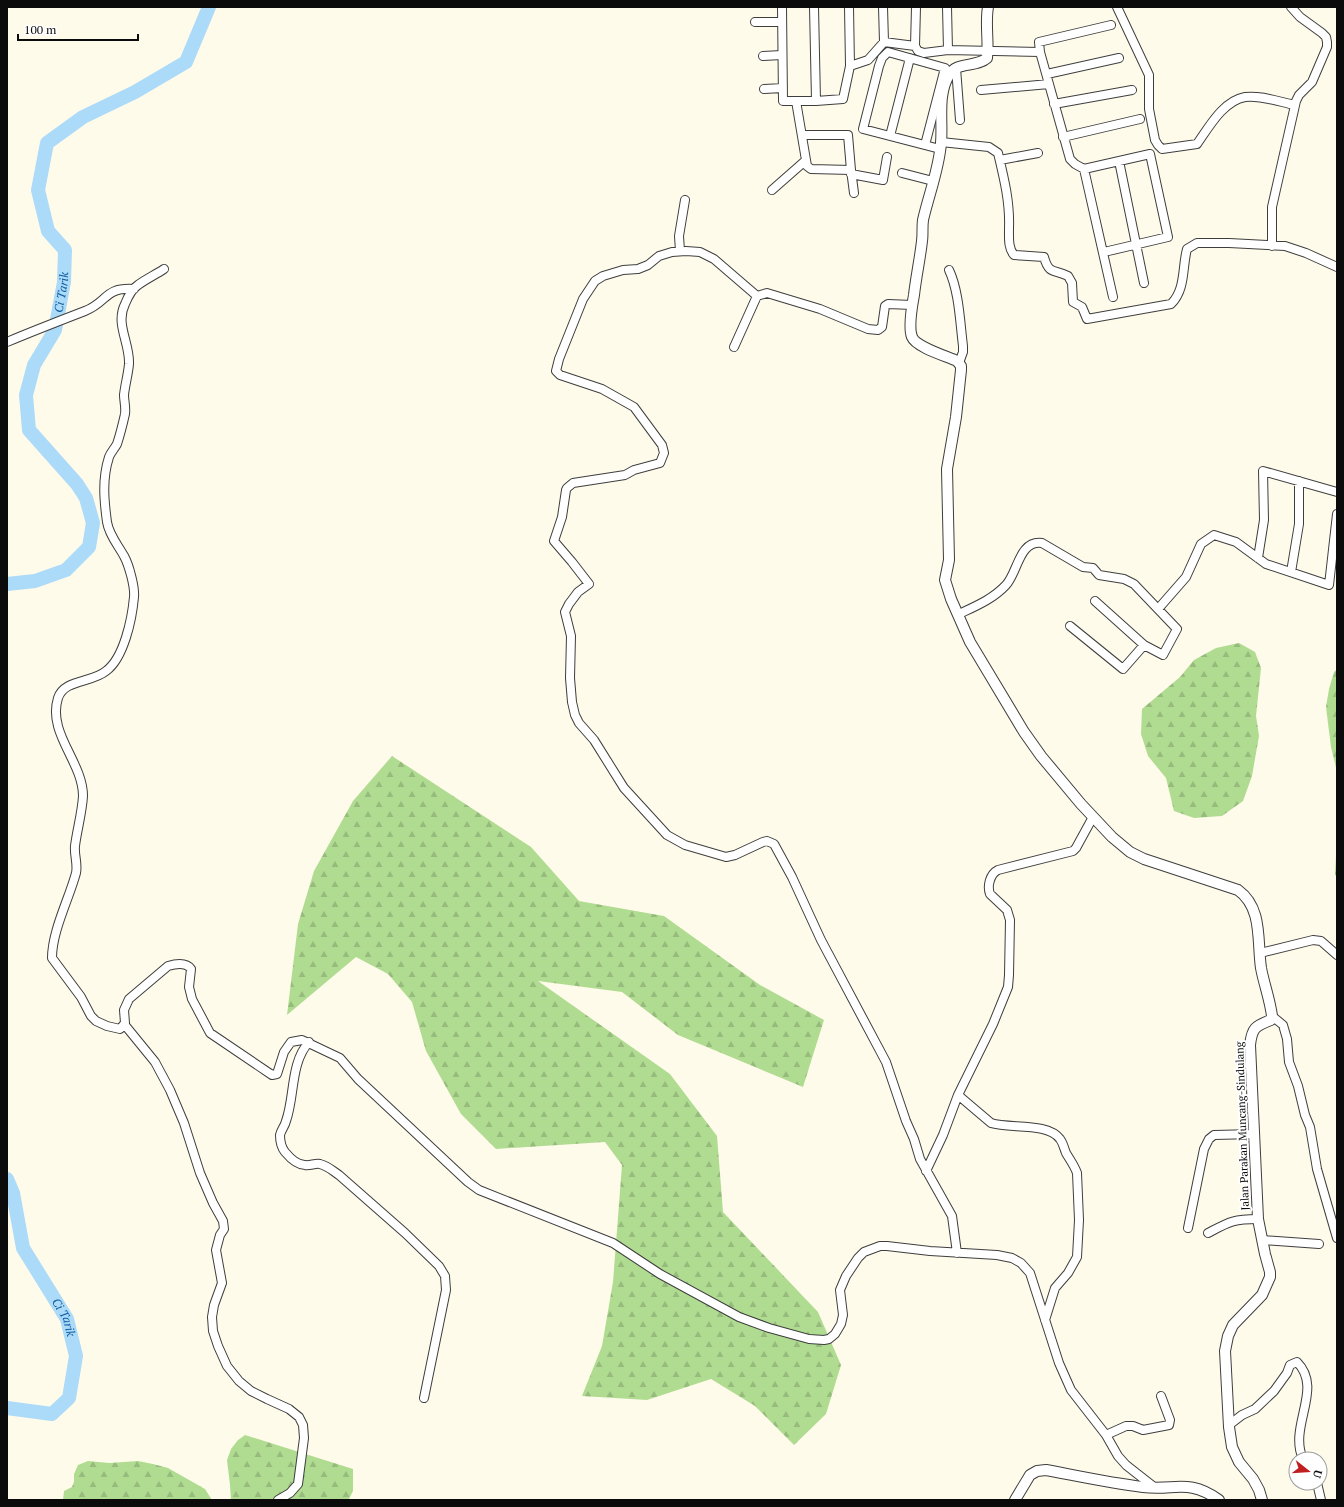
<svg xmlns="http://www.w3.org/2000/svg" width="1344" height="1507" viewBox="0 0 1344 1507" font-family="'PT Serif',serif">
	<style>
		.forest { fill: url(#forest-firs) }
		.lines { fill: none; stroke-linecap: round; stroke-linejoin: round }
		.river { stroke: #acdaf9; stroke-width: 14 }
		.minor-casing { stroke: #3e3e3e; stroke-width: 10 }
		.tertiary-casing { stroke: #3e3e3e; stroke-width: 12 }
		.minor { stroke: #fff; stroke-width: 8 }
		.tertiary { stroke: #fff; stroke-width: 10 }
		.labels { text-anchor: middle; stroke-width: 4; stroke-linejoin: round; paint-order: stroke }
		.street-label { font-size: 11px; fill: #0b0b0b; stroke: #fff }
		.water-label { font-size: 12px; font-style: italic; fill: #105ea1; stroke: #fff }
	</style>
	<defs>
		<pattern id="forest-firs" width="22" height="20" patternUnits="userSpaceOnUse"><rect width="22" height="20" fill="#b0dc91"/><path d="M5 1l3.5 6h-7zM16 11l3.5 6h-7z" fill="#96bb7c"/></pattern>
	</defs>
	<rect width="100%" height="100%" fill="#fffbea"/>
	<!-- forest -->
	<path class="forest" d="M1239 643 1255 652 1261 668 1256 716 1259 736 1252 776 1243 801 1222 816 1194 818 1174 811 1166 778 1148 756 1141 734 1142 709 1180 677 1194 660 1216 648Z
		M1337 669V772L1331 747 1326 707 1329 689 1334 672Z
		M392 756 531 847 579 901 664 916 760 985 824 1020 803 1087 678 1035 622 992 538 981 670 1074 717 1136 723 1212 818 1312 841 1365 826 1414 794 1445 755 1406 711 1379 647 1400 582 1396 602 1346 613 1282 622 1165 605 1142 496 1149 461 1114 426 1051 412 1002 388 974 356 957 287 1015 298 924 314 871 353 801Z
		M1337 837V878L1335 874Z
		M245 1435 353 1469V1491L349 1499 231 1500 230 1485 227 1460 231 1449 238 1440Z
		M88 1461 109 1463 138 1461 153 1464 168 1468 205 1489 212 1500H63L64 1491 72 1487 74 1482V1474L78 1465Z"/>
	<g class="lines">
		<!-- river -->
		<g class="river">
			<path id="s1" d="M7 584 35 581 66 570 89 547 93 523 86 498 77 484 29 430 26 395 34 365 55 330 64 282 65 250 48 231 38 190 47 143 83 117 135 92 186 62 209 7"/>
			<path id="s2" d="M7 1179 13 1193 23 1248 67 1319 76 1356 69 1398 52 1414 7 1408"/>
		</g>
		<!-- minor casing -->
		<g class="minor-casing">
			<path id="minor" d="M782 7 783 101H816
				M814 7 816 101 843 99 850 66 868 60 884 42 915 46
				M849 7 850 66
				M883 7 884 42
				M916 7 915 46 918 51 924 53 948 50 1040 52 1070 159 1075 164 1084 169 1150 154 1168 237 1104 252
				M947 7 948 50
				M1117 7 1149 75V109L1155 140 1158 145 1162 149 1197 144C1209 127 1223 101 1245 97 1261 95 1280 102 1295 105
				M755 22H782
				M1040 52 1039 42 1111 25
				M763 56 782 55
				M956 68 960 120
				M1047 74 1119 58
				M764 89 783 88
				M981 90 1049 84
				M796 101 807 166 811 169 851 170
				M1054 104 1132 90
				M802 135H848L851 170 854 193
				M890 136 910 58
				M1063 137 1140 119
				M941 142 989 147 998 153C1004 178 1010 202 1009 228 1009 238 1008 248 1014 255L1044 257C1049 275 1054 269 1068 276L1072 283 1073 302 1082 307 1087 319 1171 304C1186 289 1182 267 1187 249L1197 243H1229L1285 246 1306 253 1337 267
				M925 145 945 68 888 52 882 58 879 66 863 129 940 149
				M1000 160 1038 153
				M1119 161 1144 283
				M1084 169 1113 297
				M902 173 933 181
				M851 174 883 180 887 157
				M772 190 805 161
				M1272 246V207L1296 101 1299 95 1312 82 1327 47V42L1326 37 1322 33 1300 17 1291 7
				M680 251 679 236 685 200
				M164 269C155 275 146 279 138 285 132 289 127 299 125 304 115 324 130 343 129 364 128 375 125 385 124 395 124 401 126 407 125 414 123 423 120 435 117 444 115 448 111 452 109 457 102 479 104 500 107 522 109 535 118 545 124 556 129 565 135 587 134 597 132 619 124 658 106 671 92 683 64 679 58 698 47 733 83 762 83 796 82 813 77 830 75 846 74 855 78 864 76 873 69 899 52 931 52 958L81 997 91 1016 96 1021 107 1026 120 1029 125 1023 124 1010 129 999 168 966C175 964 186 962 191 969L189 987 192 999 210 1033 272 1075 277 1074 284 1052 291 1042 302 1040 340 1058 358 1079 468 1182 479 1190 613 1243 660 1274 739 1317 769 1328 809 1339 824 1340 829 1339 835 1334 841 1324 843 1315 840 1290 846 1276 858 1258 864 1252 880 1246H887L930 1251 997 1255 1012 1258 1021 1263 1030 1273 1059 1363 1071 1390 1106 1435 1118 1456 1126 1465 1154 1487
				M949 270C959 291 960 322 963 346V352L959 363
				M757 296 714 259 700 252 686 251 672 252 659 256 648 265 638 269 623 270 603 276 595 281 583 299 559 359 556 371 560 375 602 389 634 407 662 445 664 453 660 463 634 470 625 475 573 483 567 488 566 490 562 517 554 541 572 562 589 584 578 592 569 604 565 612 571 636 570 678 572 702 575 715 579 723 594 740 624 788 667 835 685 845 726 857 735 855 763 842 767 841 774 844 792 877 821 940 886 1062 906 1121 914 1139 920 1159 952 1216 957 1253
				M7 342C33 331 59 321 85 311 108 302 104 287 134 289
				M734 347 757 296 767 293 820 309 868 329 878 330 882 327 885 306 888 304 912 305
				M1258 558 1264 520 1263 471 1337 492
				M1291 572 1299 524V481
				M1158 609 1186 577 1201 544 1214 535 1236 542 1266 564 1329 585 1337 514
				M959 614C976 606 993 599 1006 585 1018 572 1019 540 1042 543L1083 567 1093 568 1099 575 1124 579 1134 584 1177 629 1163 655 1144 645 1095 601
				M1070 626 1123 669 1144 645
				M1260 953 1313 940 1321 941 1337 955
				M1272 1016 1283 1025 1287 1039 1289 1062 1298 1086 1305 1115 1310 1127 1317 1169 1337 1238
				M124 1024 155 1062 170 1090 184 1123 200 1173 213 1203 223 1221 224 1229 220 1235 216 1250 222 1283 214 1305 212 1317 213 1331 218 1346 227 1366 239 1381 251 1391 267 1399 289 1409 299 1417 303 1425 304 1438 298 1484 290 1493 278 1500
				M309 1042C290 1063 295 1096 286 1121 285 1126 281 1130 280 1135 280 1141 281 1147 285 1152 290 1158 298 1165 305 1165 310 1166 315 1163 320 1164 328 1166 333 1171 339 1175L405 1233 439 1266 445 1276 446 1290 424 1398
				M958 1095 991 1123C1010 1129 1048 1122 1060 1139 1063 1143 1064 1148 1066 1153 1070 1160 1074 1165 1077 1173L1079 1220 1077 1257 1068 1273 1055 1288 1045 1320
				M926 1171 943 1135 958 1095 993 1024 1008 987 1009 975 1010 920 1007 910 990 894C987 886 990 874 998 870L1073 851 1076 848 1093 817
				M1188 1228 1204 1149 1209 1139 1214 1135 1255 1134
				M1208 1233C1229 1222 1233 1219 1258 1219
				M1262 1240 1319 1244
				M1229 1425 1242 1415 1255 1409 1274 1391 1287 1373 1290 1365 1297 1362C1324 1389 1288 1426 1303 1459
				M1106 1435 1126 1426H1133L1143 1430 1169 1425 1170 1420 1161 1396
				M1317 1483 1321 1500"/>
		</g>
		<!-- tertiary casing -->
		<g class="tertiary-casing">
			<path id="tertiary" d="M988 7C985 24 989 41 987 58 976 68 957 61 949 75 937 95 943 121 941 143 939 169 929 194 923 220 922 227 923 234 922 241 920 259 916 277 914 295 912 306 908 327 912 337 916 347 946 356 957 361L961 366V370L956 417 947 469 949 560 945 580 951 599 970 642 1024 732 1041 756 1081 804 1112 837 1130 852 1144 859 1238 890C1263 908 1257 941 1261 968 1264 984 1270 1000 1272 1016L1271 1020C1255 1026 1252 1028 1250 1045L1258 1219 1265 1254 1270 1272V1277L1262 1295 1233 1325 1228 1336 1225 1351 1229 1427 1232 1447 1239 1462 1253 1479 1259 1490 1262 1500
				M1015 1500 1030 1475 1037 1471 1046 1470C1078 1476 1110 1483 1143 1487 1175 1491 1188 1478 1219 1500"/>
		</g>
		<!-- minor -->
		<use href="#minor" class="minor"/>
		<!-- tertiary -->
		<use href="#tertiary" class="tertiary"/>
	</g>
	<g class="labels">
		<!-- street labels -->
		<g class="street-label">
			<text transform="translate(1242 1126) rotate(-92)" y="4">Jalan Parakan Muncang-Sindulang</text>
		</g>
		<!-- water labels -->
		<g class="water-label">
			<text dy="4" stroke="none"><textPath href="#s1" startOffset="378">Ci Tarik</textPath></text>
			<text dy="4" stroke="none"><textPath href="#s2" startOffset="152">Ci Tarik</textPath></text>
		</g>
	</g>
	<!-- border -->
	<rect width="1344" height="1507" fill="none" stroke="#0b0b0b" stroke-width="16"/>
	<!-- north arrow -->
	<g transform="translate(1308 1471) rotate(107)"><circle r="19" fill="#ffffff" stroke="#9d9d9d"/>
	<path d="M0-3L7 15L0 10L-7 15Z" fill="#c01e21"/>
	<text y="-6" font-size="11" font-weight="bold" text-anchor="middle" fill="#0b0b0b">U</text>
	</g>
	<!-- scale -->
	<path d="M18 34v6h120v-6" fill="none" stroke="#0b0b0b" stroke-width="2"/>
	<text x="24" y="34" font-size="12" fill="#0b0b0b" stroke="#ffffff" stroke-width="3" paint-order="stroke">100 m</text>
</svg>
